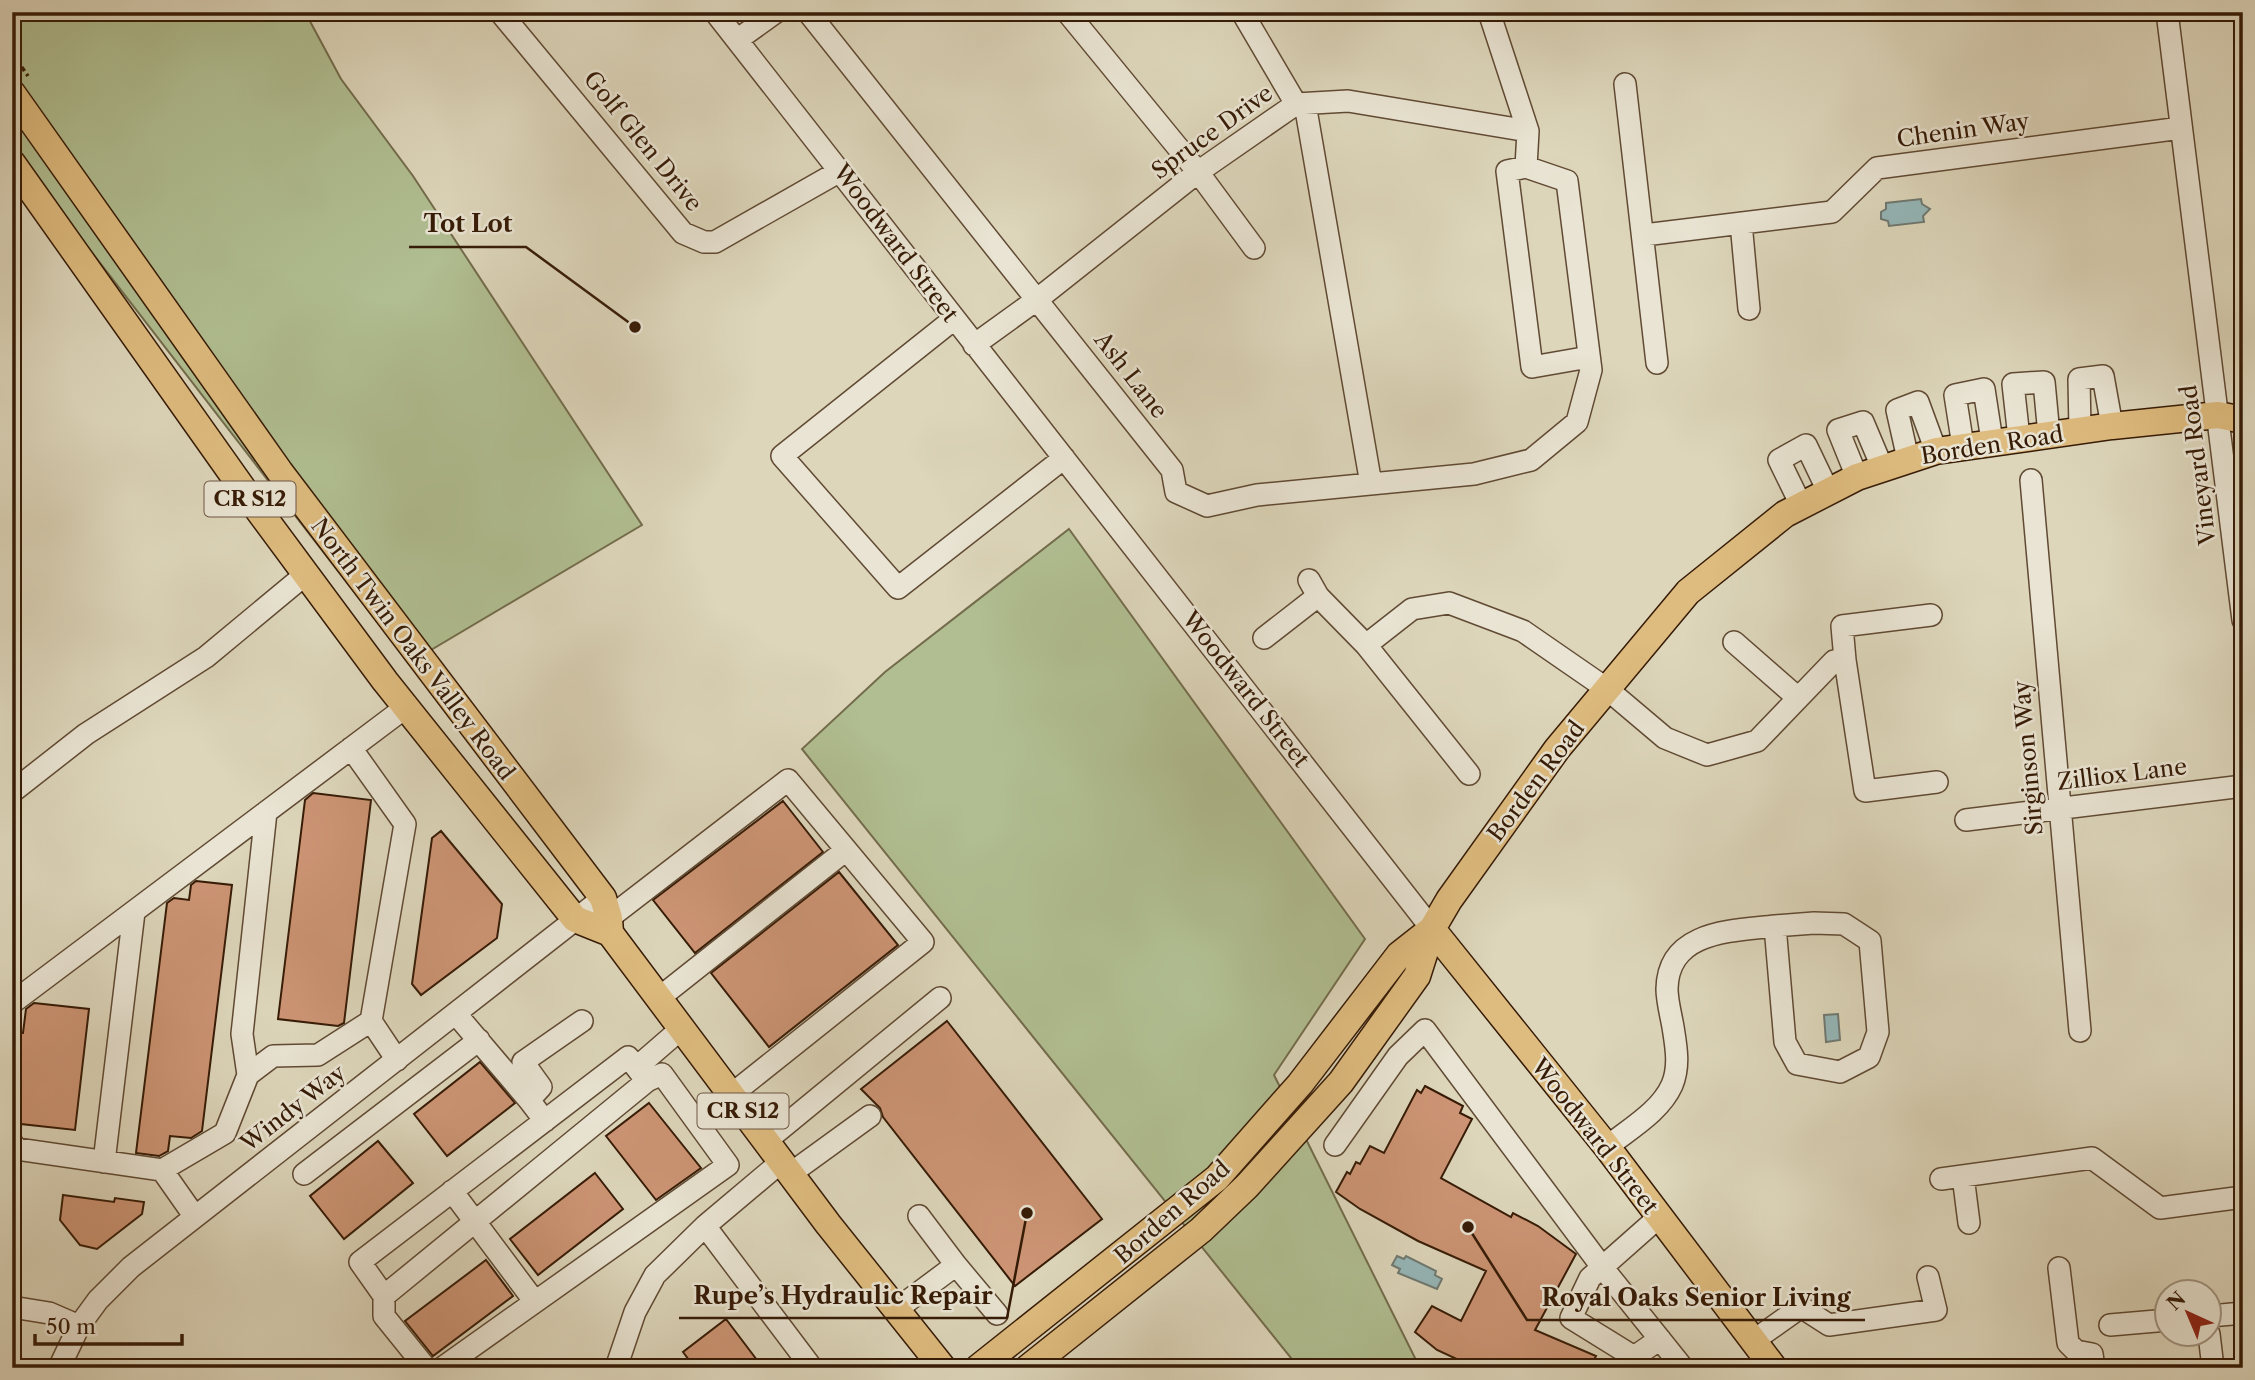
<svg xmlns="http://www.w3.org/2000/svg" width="2255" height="1380" viewBox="0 0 2255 1380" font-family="'Libre Caslon Text',serif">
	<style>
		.green { fill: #b0be91; stroke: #736c4c; stroke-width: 2 }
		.water { fill: #95b7b9; stroke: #6f7971; stroke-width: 2 }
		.building { fill: #cc9474; stroke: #361b06; stroke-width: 2 }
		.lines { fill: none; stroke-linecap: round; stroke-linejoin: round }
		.minor-casing { stroke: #604a33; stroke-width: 24 }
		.major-casing { stroke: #361b06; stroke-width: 29 }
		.path { stroke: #361b06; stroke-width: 3.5; stroke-dasharray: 5 3.5; stroke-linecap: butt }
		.minor { stroke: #e9e4d3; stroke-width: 21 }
		.major { stroke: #debb7e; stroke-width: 26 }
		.labels { text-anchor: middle; stroke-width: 5; stroke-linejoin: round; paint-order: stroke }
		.shield { fill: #e9e4d3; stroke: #6c5744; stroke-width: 2 }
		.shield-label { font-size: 21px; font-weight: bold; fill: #361b06 }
		.street-label { font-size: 23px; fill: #361b06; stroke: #e9e4d3 }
		.leader { fill: none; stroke: #361b06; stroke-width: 2.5 }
		.callout-dot { fill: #361b06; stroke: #e9e4d3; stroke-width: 2.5 }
		.callout-label { font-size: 24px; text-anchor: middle; font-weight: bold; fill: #361b06; stroke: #e9e4d3; stroke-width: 5; stroke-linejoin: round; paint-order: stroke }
	</style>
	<rect width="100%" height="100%" fill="#ddd6bb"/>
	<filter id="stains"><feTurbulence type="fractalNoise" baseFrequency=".00286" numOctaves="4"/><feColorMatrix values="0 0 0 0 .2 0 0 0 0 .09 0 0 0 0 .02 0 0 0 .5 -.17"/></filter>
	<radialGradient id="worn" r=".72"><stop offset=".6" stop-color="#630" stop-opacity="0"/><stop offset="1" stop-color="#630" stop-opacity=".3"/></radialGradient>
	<!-- green -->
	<path class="green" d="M12 12H305L341 79 413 176 642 525 409 663 12 149Z
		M1069 529 1365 939 1274 1075 1416 1360 1431 1368H1299L802 749 885 672Z"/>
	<!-- water -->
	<path class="water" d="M1921 199 1922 204 1930 209 1923 216 1924 222 1889 226 1888 221 1881 219V212L1886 209V203Z
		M1838 1014 1840 1040 1826 1042 1824 1015Z
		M1397 1256 1404 1259 1406 1256 1436 1271 1435 1275 1442 1279 1437 1289 1398 1273 1400 1269 1392 1265Z"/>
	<!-- building -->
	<path class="building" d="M313 793 371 800 344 1023 338 1026 278 1019 305 800Z
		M783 801 823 852 695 953 653 900Z
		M441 831 502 904 497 938 421 995 412 984 432 838Z
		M839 872 898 945 769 1047 711 973Z
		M196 881 232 885 202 1131 191 1138 170 1136 168 1151 159 1156 136 1153 167 903 174 898 189 900 191 885Z
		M34 1003 89 1009 75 1130 12 1123 15 1094H12V1032L23 1033 26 1009Z
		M947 1021 1102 1219 1015 1286 883 1117 880 1108 861 1089Z
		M480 1062 515 1103 447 1156 414 1114Z
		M1425 1086 1463 1106 1460 1113 1472 1119 1441 1178 1511 1217 1513 1213 1538 1226 1576 1254 1535 1330 1596 1356 1590 1368H1476L1437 1350 1415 1332 1432 1306 1461 1321 1486 1271 1418 1241 1360 1209 1336 1192 1347 1172 1350 1174 1356 1162 1360 1164 1370 1146 1384 1153 1417 1090 1421 1093Z
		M649 1103 701 1168 656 1200 606 1136Z
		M378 1141 413 1183 344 1239 310 1196Z
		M595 1173 623 1209 538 1275 510 1239Z
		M63 1195 114 1202 115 1198 144 1202 142 1214 97 1249 80 1245 60 1220Z
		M486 1260 513 1296 433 1356 405 1321Z
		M726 1319 763 1368H695L683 1352Z"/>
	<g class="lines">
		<!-- minor casing -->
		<g class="minor-casing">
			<path id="minor" d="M500 12 683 233 704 242H715L840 171
				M715 12 1432 929
				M808 12 1172 470 1176 492 1207 506 1257 495 1474 474 1531 460 1577 422 1591 370 1567 181 1526 167 1528 131 1489 12
				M1067 12 1198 172 1254 248
				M1242 12 1296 104
				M2167 12 2243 620
				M737 40 776 12
				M1625 84 1657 363
				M1305 104 1371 484
				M1526 167 1507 171 1532 367 1589 357
				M1741 223 1749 309
				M1644 235 1832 212 1877 168 2181 128
				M954 319 782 456 898 588 1064 458
				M974 345 1039 298 1198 172 1296 104 1348 101 1528 131
				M2080 430 2079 379 2103 376 2112 426
				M2019 438 2013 384 2044 382 2049 435
				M1963 446 1955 395 1984 389 1992 441
				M1908 459 1897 410 1918 402 1936 451
				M1857 477 1838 430 1863 422 1882 467
				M2031 480 2080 1031
				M1801 505 1779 460 1806 445 1828 491
				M1309 580 1318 596 1366 645 1412 609 1449 603 1523 631 1607 689 1665 738 1707 755 1757 741 1834 661 1845 660 1842 626 1931 615
				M1264 638 1318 596
				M1734 642 1798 698
				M1366 645 1469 774
				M1845 660 1865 791 1937 782
				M351 748 405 824 371 1021 397 1060
				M12 792 86 734 206 657 306 574
				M1966 820 2243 786
				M609 918 788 780 923 942 731 1095
				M1814 923 1844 924 1870 941 1878 1032 1869 1057 1840 1072 1797 1064 1785 1042 1775 926Z
				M659 998 846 850
				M12 1003 406 707
				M456 1014 529 1100
				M628 1057 647 1081 384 1296 360 1262Z
				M637 1067 682 1028
				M248 1075 242 1034 266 812
				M545 1121 529 1100 541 1087 523 1062 582 1021
				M766 1141 940 998
				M12 1143 17 1149 162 1170 195 1217
				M1335 1145 1398 1056 1425 1030 1602 1267 1683 1368
				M1607 1147C1629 1129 1660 1112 1672 1085 1680 1066 1676 1046 1673 1027 1671 1015 1667 1001 1667 989 1668 930 1733 931 1775 926
				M104 1162 134 912
				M781 1162 705 1226 812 1368
				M162 1170 225 1133 248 1075 273 1056 318 1055 371 1021
				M304 1174 479 1040
				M790 1174 870 1116
				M1963 1176 1969 1223
				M1941 1179 2092 1158 2160 1208 2243 1197
				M452 1191 535 1302
				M1659 1217 1590 1278 1571 1318 1634 1357 1660 1339
				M956 1265 997 1314
				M2059 1268 2068 1343 2076 1351 2092 1354 2094 1368
				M384 1296V1316L426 1368
				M12 1307 49 1313 79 1326 98 1300 131 1267 603 898
				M897 1309 956 1265 919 1216
				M2210 1316 2243 1313
				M2110 1325 2168 1320
				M2209 1334 2213 1368
				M1753 1341 1801 1307 1829 1325 1936 1310 1928 1277
				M59 1368 79 1326
				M442 1368 728 1165 662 1074 647 1081
				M616 1368 635 1312 655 1275 705 1226"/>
		</g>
		<!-- major casing -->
		<g class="major-casing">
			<path id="major" d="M12 93 280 472 603 898 609 918 610 933
				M12 163 248 496 385 681 575 919 610 933 828 1224 943 1368
				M1432 929 1607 1147 1774 1368
				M978 1368 1217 1178 1300 1084 1399 955 1432 929 1449 900 1557 749 1688 592 1785 514 1857 477 1936 451 2112 426 2218 415 2243 420
				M1028 1368 1201 1230 1247 1186 1341 1082 1417 976 1432 929"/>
		</g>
		<!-- path -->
		<path class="path" d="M12 53 28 76"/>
		<!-- minor -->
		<use href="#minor" class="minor"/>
		<!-- major -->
		<use href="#major" class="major"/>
	</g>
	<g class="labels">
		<!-- shield labels -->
		<g class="shield">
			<rect x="204.5" y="481.5" width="91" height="35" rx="5"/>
			<rect x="697.5" y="1093.5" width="91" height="35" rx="5"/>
		</g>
		<g class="shield-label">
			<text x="250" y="506">CR S12</text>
			<text x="743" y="1118">CR S12</text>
		</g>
		<!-- street labels -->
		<g class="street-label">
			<text transform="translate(1963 130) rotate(-8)" y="8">Chenin Way</text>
			<text transform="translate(1212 132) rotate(-36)" y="8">Spruce Drive</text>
			<text transform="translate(643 141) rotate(51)" y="8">Golf Glen Drive</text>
			<text transform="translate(896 243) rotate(53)" y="8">Woodward Street</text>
			<text transform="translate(1131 375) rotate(52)" y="8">Ash Lane</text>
			<text transform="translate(1992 445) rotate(-9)" y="8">Borden Road</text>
			<text transform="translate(2198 465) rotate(-97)" y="8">Vineyard Road</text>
			<text transform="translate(413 649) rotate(53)" y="8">North Twin Oaks Valley Road</text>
			<text transform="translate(1246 689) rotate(52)" y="8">Woodward Street</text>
			<text transform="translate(2028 758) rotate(-95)" y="8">Sirginson Way</text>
			<text transform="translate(2122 774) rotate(-7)" y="8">Zilliox Lane</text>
			<text transform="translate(1536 781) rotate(-53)" y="8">Borden Road</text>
			<text transform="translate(293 1108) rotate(-38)" y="8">Windy Way</text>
			<text transform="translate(1595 1136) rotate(52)" y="8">Woodward Street</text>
			<text transform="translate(1172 1212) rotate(-41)" y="8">Borden Road</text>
		</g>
	</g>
	<!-- callouts -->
	<path class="leader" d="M635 327L526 247H409M1027 1213L1007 1318H679M1468 1227L1527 1320H1865"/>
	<g class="callout-dot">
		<circle cx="635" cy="327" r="7"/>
		<circle cx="1027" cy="1213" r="7"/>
		<circle cx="1468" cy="1227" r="7"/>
	</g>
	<g class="callout-label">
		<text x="468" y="232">Tot Lot</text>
		<text x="843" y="1304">Rupe’s Hydraulic Repair</text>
		<text x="1696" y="1306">Royal Oaks Senior Living</text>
	</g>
	<!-- margin -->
	<rect width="2255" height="1380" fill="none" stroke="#ddd6bb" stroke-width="42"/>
	<rect x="14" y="14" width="2227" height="1352" fill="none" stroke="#361b06" stroke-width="3.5"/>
	<rect x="21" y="21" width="2213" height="1338" fill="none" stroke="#361b06" stroke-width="2"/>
	<!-- north arrow -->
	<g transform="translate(2188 1313) rotate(316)"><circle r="33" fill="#e9e4d3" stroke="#a19481" stroke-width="2"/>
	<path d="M0-5L12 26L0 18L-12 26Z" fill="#8f2418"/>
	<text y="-10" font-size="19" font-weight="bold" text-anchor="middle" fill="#361b06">N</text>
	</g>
	<!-- scale -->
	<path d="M35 1334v10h147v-10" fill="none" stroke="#361b06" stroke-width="3.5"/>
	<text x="46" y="1334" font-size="21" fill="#361b06" stroke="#e9e4d3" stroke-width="5" paint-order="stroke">50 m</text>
	<rect width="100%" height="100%" filter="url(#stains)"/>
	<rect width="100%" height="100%" fill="url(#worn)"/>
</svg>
